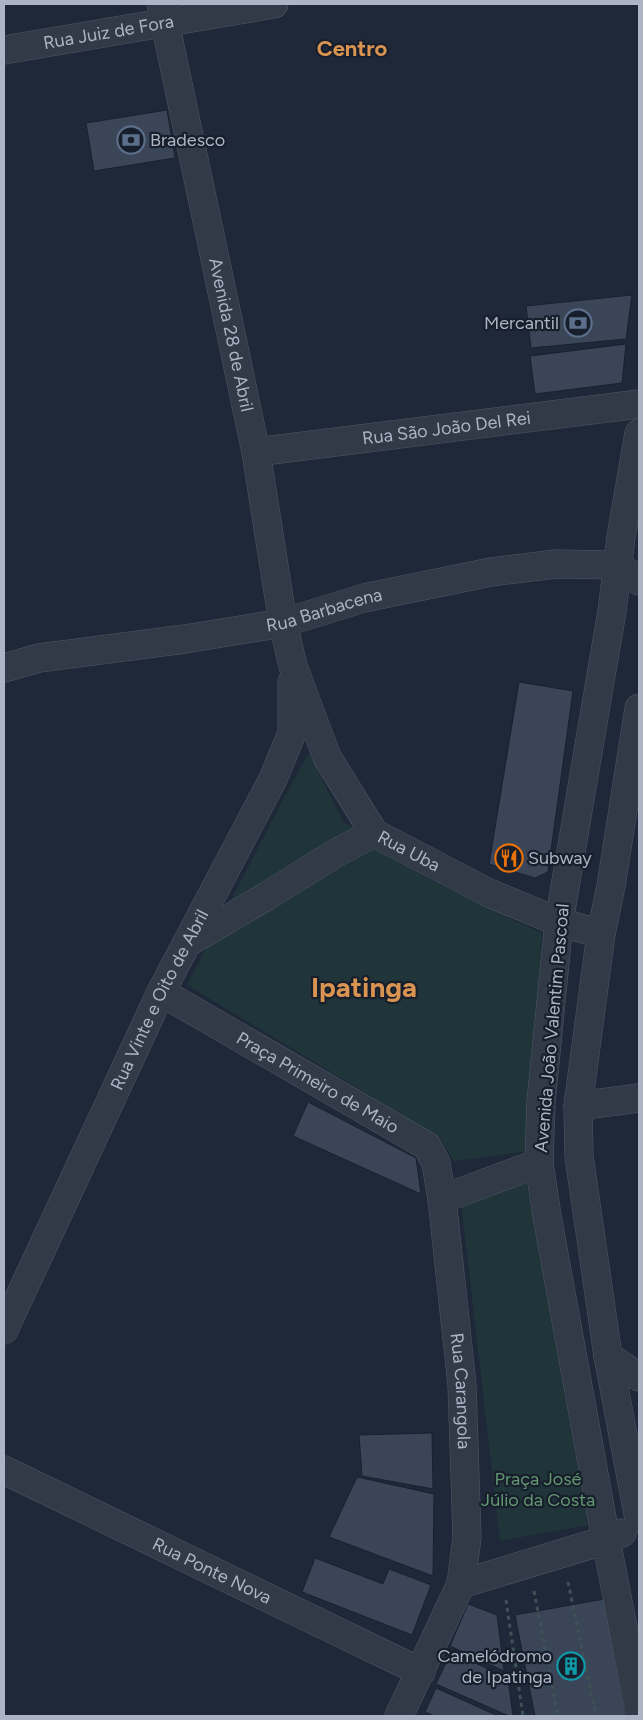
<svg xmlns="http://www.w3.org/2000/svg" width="643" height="1720" viewBox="0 0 643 1720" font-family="Figtree,sans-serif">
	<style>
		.green { fill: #203539 }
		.building { fill: #3a4558; stroke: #19212f }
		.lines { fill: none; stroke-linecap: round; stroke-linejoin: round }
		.minor-casing { stroke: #4f5766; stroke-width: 29 }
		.path { stroke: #3e5256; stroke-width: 3; stroke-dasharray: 4 4; stroke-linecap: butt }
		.minor { stroke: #323a48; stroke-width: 28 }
		.labels { text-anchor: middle; stroke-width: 4.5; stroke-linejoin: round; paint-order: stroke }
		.street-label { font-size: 18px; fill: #acb4c5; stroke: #181f2c }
		.poi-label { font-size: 18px; fill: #acb4c5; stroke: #181f2c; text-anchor: start }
		.park-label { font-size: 18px; fill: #629771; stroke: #181f2c }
		.district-label { font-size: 22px; font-weight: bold; fill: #da9452; stroke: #181f2c }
		.town-label { font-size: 28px; font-weight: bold; fill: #da9452; stroke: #181f2c }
	</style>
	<rect width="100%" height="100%" fill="#1e2838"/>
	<!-- green -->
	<path class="green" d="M309 753 343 821 425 877 487 908 542 933 529 1151 454 1161 440 1138 187 985 286 794Z
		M526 1180 588 1525 500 1541 461 1202Z"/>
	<!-- building -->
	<path class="building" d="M167 110 175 158 94 171 86 123Z
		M632 295 626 339 531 348 526 306Z
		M626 344 622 383 535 394 530 356Z
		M519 682 573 691 548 872 535 878 489 864Z
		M308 1102 416 1158 421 1194 293 1136Z
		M432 1433 433 1489 362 1476 359 1435Z
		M357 1477 434 1494 433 1576 329 1537Z
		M315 1558 383 1584 389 1569 431 1585 412 1635 302 1592Z
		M604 1599 626 1716H535L515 1615Z
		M468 1604 497 1615 504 1671 450 1646Z
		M451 1652 508 1678 513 1716H509L436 1684Z
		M436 1688 498 1716H435L425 1712Z"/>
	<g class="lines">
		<!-- minor casing -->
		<g class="minor-casing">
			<g id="minor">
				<path id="s1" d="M161 4 256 452 283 623 293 666 327 757 374 833 489 893 559 922 601 934"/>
				<path id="s2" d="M4 50 274 4"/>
				<path d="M639 433 621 537 612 611 559 922 541 1102 539 1163 547 1216 606 1540 639 1709"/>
				<path id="s3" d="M256 452 639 404"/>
				<path id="s4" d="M4 668 39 658 185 639 283 623 364 598 491 572 556 564 618 565 639 581"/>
				<path d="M639 708 611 886 601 934 578 1106 579 1156 608 1356 639 1519"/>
				<path d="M187 943 267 896 336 853 374 833"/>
				<path id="s5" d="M161 992 427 1146 436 1163 442 1199 462 1385 467 1537 461 1584 399 1716"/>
				<path d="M578 1106 639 1098"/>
				<path d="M442 1199 539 1163"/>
				<path id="s6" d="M4 1330 161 992 273 779 292 733V682"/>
				<path d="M608 1356 639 1377"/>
				<path id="s7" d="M4 1470 421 1672"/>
				<path d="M461 1584 606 1540 622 1533"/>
			</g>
		</g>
		<!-- path -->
		<path class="path" d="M568 1582 596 1716
			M534 1591 558 1716
			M506 1600 523 1716"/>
		<!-- minor -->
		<use href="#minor" class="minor"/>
	</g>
	<!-- icons -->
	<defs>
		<g id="bank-ring" transform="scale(1.4375)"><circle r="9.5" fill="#181f2c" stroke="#5c6f8a" stroke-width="1.5"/><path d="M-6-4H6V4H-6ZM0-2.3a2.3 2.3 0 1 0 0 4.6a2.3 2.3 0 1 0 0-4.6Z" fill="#5c6f8a"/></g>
		<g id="restaurant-ring" transform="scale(1.4375)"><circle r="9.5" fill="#181f2c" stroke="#e8710a" stroke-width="1.5"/><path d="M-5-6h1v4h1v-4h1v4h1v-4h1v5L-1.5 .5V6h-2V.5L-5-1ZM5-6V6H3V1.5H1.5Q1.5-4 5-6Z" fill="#e8710a"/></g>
		<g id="building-ring" transform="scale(1.4375)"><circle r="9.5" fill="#181f2c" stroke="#0f9aa8" stroke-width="1.5"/><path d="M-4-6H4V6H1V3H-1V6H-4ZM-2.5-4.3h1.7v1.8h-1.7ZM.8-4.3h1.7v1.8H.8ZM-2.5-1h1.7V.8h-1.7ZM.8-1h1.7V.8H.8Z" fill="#0f9aa8"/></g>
	</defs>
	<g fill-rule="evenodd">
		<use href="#bank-ring" x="131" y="140"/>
		<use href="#bank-ring" x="578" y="323"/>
		<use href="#restaurant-ring" x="509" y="858"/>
		<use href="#building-ring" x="571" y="1666"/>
	</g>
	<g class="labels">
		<!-- street labels -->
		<g class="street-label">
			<text dy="6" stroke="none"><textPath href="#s2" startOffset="106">Rua Juiz de Fora</textPath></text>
			<text dy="6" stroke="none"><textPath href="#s1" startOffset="338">Avenida 28 de Abril</textPath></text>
			<text dy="6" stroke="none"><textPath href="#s3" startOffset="192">Rua São João Del Rei</textPath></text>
			<text dy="6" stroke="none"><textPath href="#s4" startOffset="326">Rua Barbacena</textPath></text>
			<text dy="6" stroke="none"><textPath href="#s1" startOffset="901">Rua Uba</textPath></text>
			<text dy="6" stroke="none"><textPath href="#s6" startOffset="365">Rua Vinte e Oito de Abril</textPath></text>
			<text transform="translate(552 1028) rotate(-85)" y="6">Avenida João Valentim Pascoal</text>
			<text dy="6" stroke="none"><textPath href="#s5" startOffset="181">Praça Primeiro de Maio</textPath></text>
			<text dy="6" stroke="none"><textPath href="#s5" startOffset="556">Rua Carangola</textPath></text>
			<text dy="6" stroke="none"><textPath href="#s7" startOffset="231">Rua Ponte Nova</textPath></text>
		</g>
		<!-- poi labels -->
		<g class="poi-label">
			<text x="150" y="146">Bradesco</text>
			<text x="559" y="329" text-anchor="end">Mercantil</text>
			<text x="528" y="864">Subway</text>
			<text x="552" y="1662" text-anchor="end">Camelódromo<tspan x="552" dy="21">de Ipatinga</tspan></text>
		</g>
		<!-- park labels -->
		<g class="park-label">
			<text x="538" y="1485">Praça José<tspan x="538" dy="21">Júlio da Costa</tspan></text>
		</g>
		<!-- district labels -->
		<g class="district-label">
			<text x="352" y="56">Centro</text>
		</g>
		<!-- town labels -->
		<g class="town-label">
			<text x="364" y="997">Ipatinga</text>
		</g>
	</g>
	<!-- border -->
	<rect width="643" height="1720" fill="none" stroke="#acb4c5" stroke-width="10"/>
</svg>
